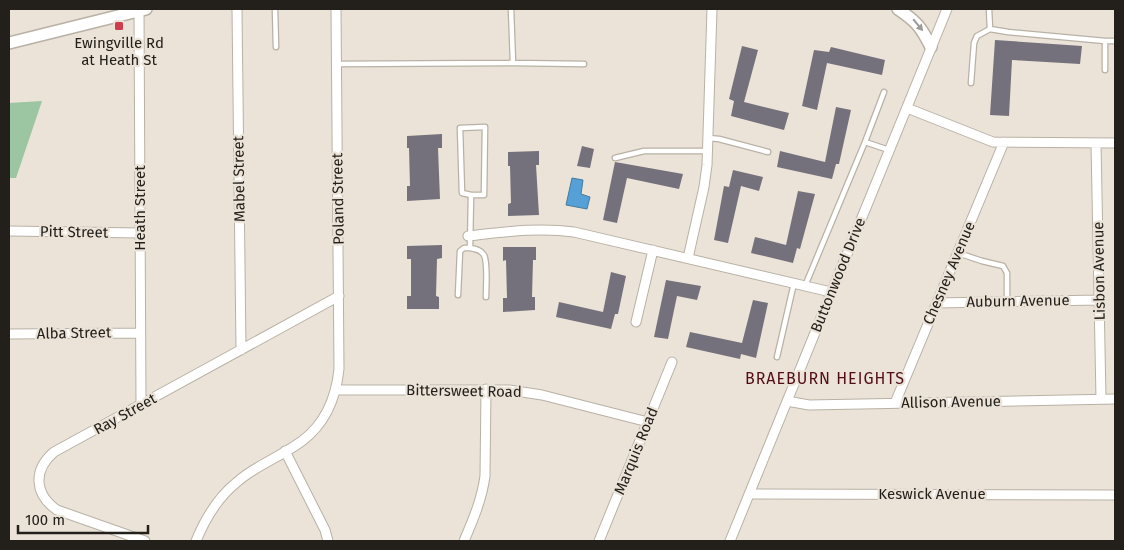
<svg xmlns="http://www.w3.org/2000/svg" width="1124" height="550" viewBox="0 0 1124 550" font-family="'Fira Sans',sans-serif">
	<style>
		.green { fill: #9cc5a1 }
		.water { fill: #55a0d6; stroke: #467a9e }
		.building { fill: #75717c }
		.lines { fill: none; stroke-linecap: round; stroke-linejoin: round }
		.lane-casing { stroke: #b8b1a5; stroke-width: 7 }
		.street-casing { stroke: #b8b1a5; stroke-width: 11 }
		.secondary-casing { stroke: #b8b1a5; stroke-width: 14 }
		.lane { stroke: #fff; stroke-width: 4.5 }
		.street { stroke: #fff; stroke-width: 9 }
		.secondary { stroke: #fff; stroke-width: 11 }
		.oneway { fill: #9c9b99 }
		.poi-dot { fill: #cd3d4b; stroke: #ebe3d7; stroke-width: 2 }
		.labels { text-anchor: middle; stroke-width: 4.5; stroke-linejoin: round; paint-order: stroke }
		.poi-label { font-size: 15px; fill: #23201c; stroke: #ebe3d7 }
		.street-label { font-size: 15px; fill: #23201c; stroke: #ebe3d7 }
		.neighbourhood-label { font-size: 16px; letter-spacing: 1px; fill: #520c16; stroke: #ebe3d7 }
	</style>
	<rect width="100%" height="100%" fill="#ebe3d7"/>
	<!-- green -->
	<path class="green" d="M42 101 16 178H9V103Z"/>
	<!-- water -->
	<path class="water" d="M572 178 583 180 581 194 590 197 587 209 566 205Z"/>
	<!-- building -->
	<path class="building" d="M995 40 1082 46 1080 64 1012 60 1009 116 990 115Z
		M742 46 758 50 744 102 789 113 784 130 731 116 734 101 729 99Z
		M831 47 885 60 882 75 827 63 817 110 802 106 814 50 829 52Z
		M836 107 851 110 839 164H836L832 179 777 167 780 151 825 162Z
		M442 134V148H438L440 199 407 201V186H410L409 148H407V136Z
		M582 146 594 149 590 168 577 166Z
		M539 151V165H536L539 215 508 216V204L511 203 510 166H508V152Z
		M615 162 683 174 679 189 627 178 617 223 603 220Z
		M733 170 763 177 759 191 741 186 728 243 714 240 724 186 729 187Z
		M798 191 815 194 800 249 797 248 793 263 751 253 755 237 786 245Z
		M442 245V258L437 259 436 296 439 297V309H407V296H411V259H407V246Z
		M503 247H536V260H533L532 297H535V310L503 312V298H507L506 260 503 261Z
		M611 272 626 276 618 314H615L611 329 556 317 559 302 603 312Z
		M666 280 701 286 697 300 677 296 668 339 654 337Z
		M753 300 768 303 756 358 741 354 740 359 686 347 690 332 742 343Z"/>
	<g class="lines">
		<!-- lane casing -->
		<g class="lane-casing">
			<path id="lane" d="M275 9 276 47
				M990 29 1008 32 1105 41V70
				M1105 41H1115
				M513 63 584 64
				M336 64 513 63 511 9
				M971 83 974 43 977 36 990 29 989 9
				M708 138 719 139 768 152
				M865 142 884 92
				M615 158 644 151H708
				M470 248C476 249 481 250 484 255 488 262 486 288 486 297
				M958 253 982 261 1003 266 1007 273V302
				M805 286 865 142 889 150
				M458 295 460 251 464 248H470L471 195 462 193 460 128 485 127 484 195H471
				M777 357 794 283"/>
		</g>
		<!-- street casing -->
		<g class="street-casing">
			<path id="street" d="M237 9 241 350
				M139 11 141 405
				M907 108 993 142 1115 143
				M1096 143 1101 399
				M9 231 140 233
				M468 236C504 232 539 227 574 232L831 292
				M688 258 704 187 707 165 712 9
				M937 303 1099 300
				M636 322 653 250
				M9 334 140 333
				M336 390H509L542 395 648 422
				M787 401 809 405 1115 399
				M895 403 1004 142
				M285 451 325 530 328 541
				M749 494 1115 495
				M145 541 57 510C34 494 33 470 54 452L339 296
				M196 541C205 519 217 498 237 482 246 474 258 467 269 461 280 455 291 449 302 441 326 423 336 398 339 369L336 9
				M464 541C473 520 482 499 485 476L486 389
				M599 541 672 362
				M730 541 947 9"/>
		</g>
		<!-- secondary casing -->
		<g class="secondary-casing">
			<path id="secondary" d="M898 9C917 22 921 27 931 47
				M9 43 146 9"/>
		</g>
		<!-- lane -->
		<use href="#lane" class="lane"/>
		<!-- street -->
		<use href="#street" class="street"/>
		<!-- secondary -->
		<use href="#secondary" class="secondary"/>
	</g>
	<!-- one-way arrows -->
	<defs><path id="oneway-solid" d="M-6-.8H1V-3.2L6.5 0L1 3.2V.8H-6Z" transform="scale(1.25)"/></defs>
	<use class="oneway" href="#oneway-solid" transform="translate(918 25) rotate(50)"/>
	<!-- markers -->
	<rect class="poi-dot" x="114" y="21" width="10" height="10" rx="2.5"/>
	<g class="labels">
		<!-- poi labels -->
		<g class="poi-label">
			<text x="119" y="48">Ewingville Rd<tspan x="119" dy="17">at Heath St</tspan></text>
		</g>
		<!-- street labels -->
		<g class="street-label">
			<text transform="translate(239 179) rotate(-91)" y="5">Mabel Street</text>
			<text transform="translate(338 199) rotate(-91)" y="5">Poland Street</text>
			<text transform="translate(140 208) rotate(-90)" y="5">Heath Street</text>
			<text transform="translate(74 232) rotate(1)" y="5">Pitt Street</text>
			<text transform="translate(1099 271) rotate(-91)" y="5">Lisbon Avenue</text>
			<text transform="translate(949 273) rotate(-67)" y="5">Chesney Avenue</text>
			<text transform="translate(838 275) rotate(-68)" y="5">Buttonwood Drive</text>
			<text transform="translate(1018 301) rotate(-1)" y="5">Auburn Avenue</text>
			<text transform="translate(74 333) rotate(-1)" y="5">Alba Street</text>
			<text transform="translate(464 391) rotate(1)" y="5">Bittersweet Road</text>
			<text transform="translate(951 402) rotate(-1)" y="5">Allison Avenue</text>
			<text transform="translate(125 414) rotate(-29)" y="5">Ray Street</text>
			<text transform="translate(636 451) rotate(-68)" y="5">Marquis Road</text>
			<text x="932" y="499">Keswick Avenue</text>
		</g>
		<!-- neighbourhood labels -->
		<g class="neighbourhood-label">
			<text x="825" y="384">BRAEBURN HEIGHTS</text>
		</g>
	</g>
	<!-- border -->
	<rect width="1124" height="550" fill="none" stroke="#23201c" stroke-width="20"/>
	<!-- scale -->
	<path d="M18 525v8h130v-8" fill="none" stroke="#23201c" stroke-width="2.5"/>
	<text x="25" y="525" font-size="15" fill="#23201c" stroke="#ebe3d7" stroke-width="4" paint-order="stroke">100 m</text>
</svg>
